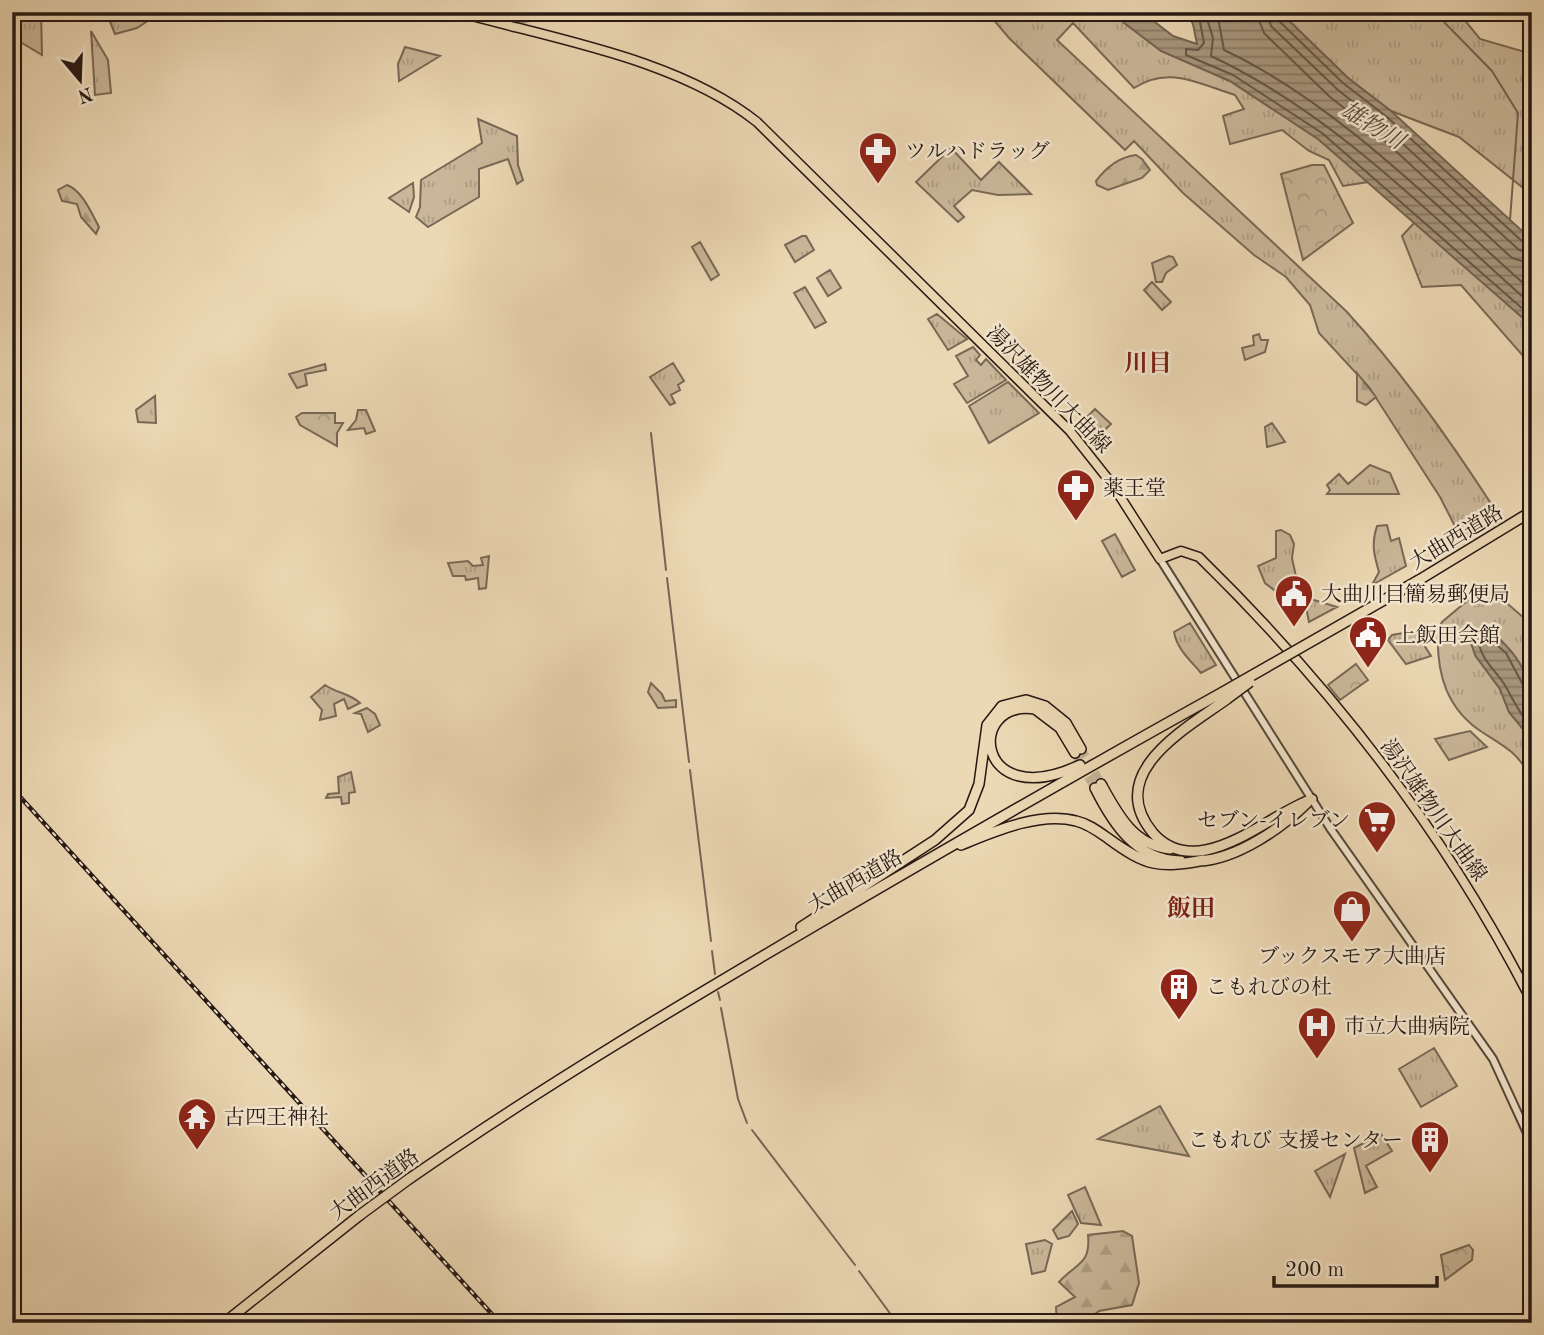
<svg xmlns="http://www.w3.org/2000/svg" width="1544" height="1335" viewBox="0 0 1544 1335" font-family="'Old Standard TT','Noto Serif JP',serif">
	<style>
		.grass { fill: url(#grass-tufts); stroke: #786856; stroke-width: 2 }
		.forest { fill: url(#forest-firs); stroke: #786856; stroke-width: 2 }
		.cemetery { fill: url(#cemetery-stones); stroke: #786856; stroke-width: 2 }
		.park { fill: url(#park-crowns); stroke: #786856; stroke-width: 2 }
		.water { fill: url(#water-rules); stroke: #746453; stroke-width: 2 }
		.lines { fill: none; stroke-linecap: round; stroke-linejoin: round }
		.shore { stroke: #665848; stroke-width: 2 }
		.stream { stroke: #746453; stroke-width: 2 }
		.river { stroke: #a8977d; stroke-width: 10 }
		.highway-tunnel { stroke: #c4b294; stroke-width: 9; stroke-dasharray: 9 4.5; stroke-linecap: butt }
		.minor-casing { stroke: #57483b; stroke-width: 10 }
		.major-casing { stroke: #251813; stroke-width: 11 }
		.highway-casing { stroke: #251813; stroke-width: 12 }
		.minor { stroke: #f3e6ce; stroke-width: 6 }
		.major { stroke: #ecd8b4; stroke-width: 8 }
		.highway { stroke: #ecd8b4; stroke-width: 9 }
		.rail-casing { stroke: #251813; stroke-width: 4.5 }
		.rail { stroke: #f3e6ce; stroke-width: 2; stroke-dasharray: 5; stroke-linecap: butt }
		.highway-bridge-casing { stroke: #251813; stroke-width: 12; stroke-linecap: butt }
		.highway-bridge { stroke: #ecd8b4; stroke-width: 9 }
		.labels { text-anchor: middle; stroke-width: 5; stroke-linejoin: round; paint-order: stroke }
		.poi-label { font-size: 21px; fill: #251813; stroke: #f3e6ce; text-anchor: start }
		.street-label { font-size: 21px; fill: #251813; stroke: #f3e6ce }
		.water-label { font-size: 23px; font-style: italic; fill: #594b3d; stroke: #f3e6ce }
		.quarter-label { font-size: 24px; font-weight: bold; fill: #7a1f14; stroke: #f3e6ce }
	</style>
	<defs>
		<pattern id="grass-tufts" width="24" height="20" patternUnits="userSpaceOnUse" patternTransform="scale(1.75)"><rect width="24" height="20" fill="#cab799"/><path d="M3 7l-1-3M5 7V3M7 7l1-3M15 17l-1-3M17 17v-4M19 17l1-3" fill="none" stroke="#ad9d83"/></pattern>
		<pattern id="forest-firs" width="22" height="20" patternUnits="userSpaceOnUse" patternTransform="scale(1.75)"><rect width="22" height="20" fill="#cab799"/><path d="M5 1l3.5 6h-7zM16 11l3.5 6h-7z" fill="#ad9d83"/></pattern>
		<pattern id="cemetery-stones" width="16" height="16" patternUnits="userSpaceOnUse" patternTransform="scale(1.75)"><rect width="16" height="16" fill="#cab799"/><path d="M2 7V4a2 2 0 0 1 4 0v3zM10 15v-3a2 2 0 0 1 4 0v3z" fill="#ad9d83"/></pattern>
		<pattern id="park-crowns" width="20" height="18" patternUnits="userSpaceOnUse" patternTransform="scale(1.75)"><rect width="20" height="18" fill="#cab799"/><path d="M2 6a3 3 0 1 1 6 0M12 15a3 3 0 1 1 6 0" fill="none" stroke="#ad9d83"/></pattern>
		<pattern id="water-rules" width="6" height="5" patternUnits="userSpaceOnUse" patternTransform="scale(1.75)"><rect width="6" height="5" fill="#a8977d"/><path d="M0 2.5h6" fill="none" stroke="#897a65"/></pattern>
	</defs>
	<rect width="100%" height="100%" fill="#ecd8b4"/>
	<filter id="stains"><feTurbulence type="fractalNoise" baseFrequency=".00286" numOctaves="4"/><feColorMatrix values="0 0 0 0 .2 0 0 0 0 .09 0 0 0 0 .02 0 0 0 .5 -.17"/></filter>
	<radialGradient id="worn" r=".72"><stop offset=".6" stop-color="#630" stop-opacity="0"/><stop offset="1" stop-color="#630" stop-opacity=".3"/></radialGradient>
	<!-- grass -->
	<path class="grass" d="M12 12H41L42 55 12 37Z
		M106 12H161L137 28 115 34Z
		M987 12H1110L1161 51 1230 81 1318 139 1368 182 1343 186 1329 160 1309 151 1282 130 1230 144 1223 116 1244 109 1235 95C1199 84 1169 65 1134 88L1073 23 1057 40 1346 311C1404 374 1453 444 1499 516L1462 540 1440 497 1369 387 1319 333 1310 305 1286 277 1254 255 1183 193 1134 141 1125 150 1009 38Z
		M1280 12H1458L1480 39 1532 54V195L1459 137 1391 111 1348 78Z
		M91 31 108 60 111 93 95 95Z
		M405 47 440 56 399 81 398 64Z
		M478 119 517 136 518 165 523 180 517 184 508 159 479 169V197L428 227 416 217 420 207 421 180 482 143Z
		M951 148 981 180 999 162 1031 194 998 195 972 190 954 206 964 217 958 222 916 182Z
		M413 183 414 197 409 212 389 198Z
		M1415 222 1532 326V366L1461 285 1422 287 1402 236Z
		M802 236H806L814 250 795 262 785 245Z
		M700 242 719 275 711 280 692 247Z
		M830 270 841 288 828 296 817 278Z
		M1152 282 1171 302 1162 310 1144 290Z
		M805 287 826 322 815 328 794 293Z
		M937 314 967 339 948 350 928 319Z
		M1259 334 1261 340H1268L1265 352 1245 360 1242 348 1254 345 1253 336Z
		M973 347 980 355 976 360 981 365 986 359 1006 380 967 403 954 384 968 376 956 356Z
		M673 363 684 381 678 385 680 390 671 395 675 403 670 405 650 377Z
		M325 364 326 370 305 374 307 385 297 388 289 374Z
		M1008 382 1039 413 989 443 969 406Z
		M155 396 156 423 138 422 136 410Z
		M1095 409 1111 424 1093 441 1078 426Z
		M358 410H366L375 431 366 434 364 428 348 430 356 420Z
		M1272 423 1285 442 1267 447 1265 427Z
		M1370 465 1390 473 1399 494H1327L1330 490 1327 485 1339 474 1348 484Z
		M1387 525 1391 541 1399 538 1406 566 1372 585 1379 572C1374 555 1371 544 1377 526Z
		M1281 530 1290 535 1294 544 1292 558 1303 609 1297 611 1284 585 1274 590 1265 583 1258 566 1276 558V531Z
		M1115 534 1135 570 1122 577 1102 541Z
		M489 556 486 588 479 589 478 578 466 580 465 576H453L448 563 468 561 473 566 483 565 481 558Z
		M1486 585 1532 625V698C1526 665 1510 647 1485 626L1475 655 1500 689 1509 712 1532 740V777C1515 752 1509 749 1485 734 1446 710 1436 673 1438 630L1442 622Z
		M1304 597 1337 607 1309 622Z
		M1190 623 1216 665 1201 673C1190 660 1177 649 1174 632Z
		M1415 631 1431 656 1406 664 1388 640 1392 635Z
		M325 685C336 693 349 693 360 703L348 709 344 699 334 704 336 716 320 720 322 710 311 697Z
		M367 708 375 714 380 725 368 732 361 714 355 713Z
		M1470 731 1487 747 1449 760 1435 739Z
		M351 772 355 792 349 793V803L342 804 341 797 326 798 328 794 339 793 338 777Z
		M1434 1048 1457 1086 1421 1107 1399 1069Z
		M1160 1106 1189 1156 1098 1139Z
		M1381 1134 1392 1151 1366 1166 1377 1187 1365 1193 1354 1148Z
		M1345 1154 1330 1197 1315 1171Z
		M1085 1187 1101 1225 1081 1223 1068 1195Z
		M1045 1240 1052 1244 1045 1271 1032 1274 1026 1244Z"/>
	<!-- forest -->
	<path class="forest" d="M1136 155 1142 159 1150 170 1142 178 1108 190 1097 185 1096 181C1105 169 1119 157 1136 155Z
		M67 185C82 190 92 214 99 227L96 234 81 217 77 204 62 201 58 190Z
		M1169 256 1173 257 1177 265 1166 273 1162 282H1156L1152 263Z
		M1072 1211 1078 1224 1069 1236 1058 1239 1053 1230Z
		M1123 1231 1132 1236 1139 1283 1132 1305 1099 1311 1084 1323H1057L1056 1307 1075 1297 1059 1282C1076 1263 1091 1265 1088 1235Z"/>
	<!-- cemetery -->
	<path class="cemetery" d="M1357 373 1376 397 1366 405 1357 401Z
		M651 683 662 694 665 701 676 700V707L658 708 648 692Z"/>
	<!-- park -->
	<path class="park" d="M1312 165H1324L1353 223 1303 260 1281 174Z
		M302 413H335V423H343L337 433V446L300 425 296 417Z
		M1356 664 1368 680 1340 700 1328 685Z
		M1469 1245 1473 1250 1472 1260 1445 1280 1441 1255Z"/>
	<!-- water -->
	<path class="water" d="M1110 12H1142L1173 36 1197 44 1193 24 1186 12H1280L1348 78 1391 111 1532 240V326L1318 139 1230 81 1161 51Z
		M1484 625C1531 665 1532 681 1532 740L1509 712 1500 689 1475 655 1470 640Z"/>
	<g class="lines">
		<!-- shore -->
		<path class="shore" d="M1194 12 1200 22 1204 43 1198 50 1186 49V55L1233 75 1322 133 1532 317
			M1205 12 1213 38 1211 56C1333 113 1432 216 1532 305
			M1217 12 1224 50C1337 103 1439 209 1532 291
			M1256 12 1264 33 1330 97 1375 132 1512 258 1532 264
			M1267 12 1271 26 1338 90 1381 124 1519 250 1532 254
			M1275 12 1278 20 1343 83 1387 117 1524 243 1532 245
			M1532 687 1523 685 1506 653 1486 636 1479 640C1479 659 1498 672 1506 687 1515 703 1520 714 1532 729"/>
		<!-- stream -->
		<path class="stream" d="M1439 12 1445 23 1492 71 1518 113 1510 220
			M497 17V12
			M651 433 666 570
			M667 578 689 762
			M690 770 711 941
			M712 951 715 974
			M718 992 720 1000
			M721 1008 738 1099 747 1123
			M752 1130 855 1265
			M859 1271 897 1323"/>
		<!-- river -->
		<path class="river" d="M479 12 516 20 552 12"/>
		<!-- highway-tunnel -->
		<path class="highway-tunnel" d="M1081 749 1101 784
			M1075 753 1095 788"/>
		<!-- minor casing -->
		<g class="minor-casing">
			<path id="minor" d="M1160 559 1330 828 1493 1059 1532 1144"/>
		</g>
		<!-- major casing -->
		<g class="major-casing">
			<path id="major" d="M457 12C554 39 678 59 757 122L1070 431 1112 484 1160 559 1181 551 1199 557C1332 687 1447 835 1532 1002"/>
		</g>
		<!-- highway casing -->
		<g class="highway-casing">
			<path id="highway" d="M1419 580 1532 511
				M1227 699C1187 728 1103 773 1153 833 1167 849 1185 854 1206 850 1244 842 1276 813 1312 799
				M1075 753 1060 728 1035 709C965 699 975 815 1080 765
				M1101 784C1117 813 1133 845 1170 849
				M1095 788C1113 824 1136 860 1181 861
				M961 845C993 832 1040 811 1076 821 1089 824 1099 832 1109 839 1146 866 1159 869 1204 860
				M1199 861C1237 859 1282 828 1308 802
				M801 927 935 840 969 810 979 784 987 725 1002 706 1026 700 1045 706 1066 723 1081 749
				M409 1179C540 1088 676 1007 814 926 949 847 1086 768 1223 692
				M224 1323 360 1215"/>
		</g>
		<!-- minor -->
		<use href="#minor" class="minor"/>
		<!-- major -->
		<use href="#major" class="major"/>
		<!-- highway -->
		<use href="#highway" class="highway"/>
		<!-- rail casing -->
		<g class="rail-casing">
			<path id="rail" d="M12 788 500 1323"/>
		</g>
		<!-- rail -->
		<use href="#rail" class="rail"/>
		<!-- highway-bridge casing -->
		<g class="highway-bridge-casing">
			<path id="highway-bridge" d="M1223 692 1419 580
				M1227 699 1250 682
				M360 1215 409 1179"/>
		</g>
		<!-- highway-bridge -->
		<use href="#highway-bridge" class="highway-bridge"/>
	</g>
	<!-- icons -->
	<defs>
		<g id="pharmacy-pin" transform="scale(2.0125)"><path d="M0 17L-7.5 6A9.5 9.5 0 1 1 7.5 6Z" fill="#8f2418" stroke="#f3e6ce"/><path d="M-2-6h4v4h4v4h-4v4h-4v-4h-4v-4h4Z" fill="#fff"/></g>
		<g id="civic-pin" transform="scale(2.0125)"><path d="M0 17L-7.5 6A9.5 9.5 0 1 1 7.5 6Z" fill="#8f2418" stroke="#f3e6ce"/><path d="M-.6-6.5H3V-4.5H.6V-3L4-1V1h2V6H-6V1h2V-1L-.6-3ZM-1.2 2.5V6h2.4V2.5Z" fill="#fff"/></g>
		<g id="supermarket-pin" transform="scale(2.0125)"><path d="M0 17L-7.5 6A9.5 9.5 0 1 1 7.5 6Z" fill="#8f2418" stroke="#f3e6ce"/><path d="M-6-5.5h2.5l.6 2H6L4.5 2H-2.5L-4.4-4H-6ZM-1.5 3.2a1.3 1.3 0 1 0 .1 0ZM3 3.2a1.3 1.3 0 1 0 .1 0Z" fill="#fff"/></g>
		<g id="shop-pin" transform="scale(2.0125)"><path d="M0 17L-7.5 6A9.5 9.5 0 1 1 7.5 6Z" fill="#8f2418" stroke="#f3e6ce"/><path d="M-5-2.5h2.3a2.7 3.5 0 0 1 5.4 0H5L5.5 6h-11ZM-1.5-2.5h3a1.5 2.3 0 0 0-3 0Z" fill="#fff"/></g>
		<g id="building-pin" transform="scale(2.0125)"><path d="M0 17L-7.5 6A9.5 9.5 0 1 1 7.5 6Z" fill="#8f2418" stroke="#f3e6ce"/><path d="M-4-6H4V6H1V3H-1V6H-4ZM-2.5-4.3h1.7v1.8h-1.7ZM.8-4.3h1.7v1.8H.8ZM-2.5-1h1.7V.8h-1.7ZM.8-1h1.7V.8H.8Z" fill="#fff"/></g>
		<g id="hospital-pin" transform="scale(2.0125)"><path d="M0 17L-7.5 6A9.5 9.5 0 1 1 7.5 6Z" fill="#8f2418" stroke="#f3e6ce"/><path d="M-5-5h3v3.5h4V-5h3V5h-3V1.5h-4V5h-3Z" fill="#fff"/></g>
		<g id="temple-pin" transform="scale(2.0125)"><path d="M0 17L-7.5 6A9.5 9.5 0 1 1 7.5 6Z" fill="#8f2418" stroke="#f3e6ce"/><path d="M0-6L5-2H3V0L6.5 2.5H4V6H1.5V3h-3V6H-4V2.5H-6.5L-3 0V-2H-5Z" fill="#fff"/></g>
	</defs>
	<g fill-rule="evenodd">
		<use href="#pharmacy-pin" x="878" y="151"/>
		<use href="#pharmacy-pin" x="1076" y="488"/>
		<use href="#civic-pin" x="1294" y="594"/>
		<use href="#civic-pin" x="1368" y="635"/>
		<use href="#supermarket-pin" x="1377" y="820"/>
		<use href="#shop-pin" x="1352" y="909"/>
		<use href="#building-pin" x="1179" y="987"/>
		<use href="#hospital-pin" x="1317" y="1026"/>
		<use href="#temple-pin" x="197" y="1117"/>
		<use href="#building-pin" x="1430" y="1140"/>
	</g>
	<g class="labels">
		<!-- poi labels -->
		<g class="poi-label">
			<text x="905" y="158">ツルハドラッグ</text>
			<text x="1103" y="495">薬王堂</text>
			<text x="1321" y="601">大曲川目簡易郵便局</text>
			<text x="1395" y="642">上飯田会館</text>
			<text x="1350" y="827" text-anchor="end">セブン-イレブン</text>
			<text x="1352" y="963" text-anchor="middle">ブックスモア大曲店</text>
			<text x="1206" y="994">こもれびの杜</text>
			<text x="1344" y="1033">市立大曲病院</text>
			<text x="224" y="1124">古四王神社</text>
			<text x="1403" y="1147" text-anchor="end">こもれび 支援センター</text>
		</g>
		<!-- street labels -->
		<g class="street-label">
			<text transform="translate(1049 389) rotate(46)" y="7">湯沢雄物川大曲線</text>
			<text transform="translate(1456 537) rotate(-31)" y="7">大曲西道路</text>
			<text transform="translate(1434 810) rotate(55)" y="7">湯沢雄物川大曲線</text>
			<text transform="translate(855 881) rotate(-30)" y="7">大曲西道路</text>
			<text transform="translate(374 1184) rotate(-36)" y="7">大曲西道路</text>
		</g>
		<!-- water labels -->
		<g class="water-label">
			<text transform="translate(1373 125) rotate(31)" y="8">雄物川</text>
		</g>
		<!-- quarter labels -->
		<g class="quarter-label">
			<text x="1148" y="371">川目</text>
			<text x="1191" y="916">飯田</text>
		</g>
	</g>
	<!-- margin -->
	<rect width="1544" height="1335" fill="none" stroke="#ecd8b4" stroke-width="42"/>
	<rect x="14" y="14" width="1516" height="1307" fill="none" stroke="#251813" stroke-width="3.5"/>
	<rect x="21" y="21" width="1502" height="1293" fill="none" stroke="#251813" stroke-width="2"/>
	<!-- north arrow -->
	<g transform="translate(80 80) rotate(161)" stroke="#f3e6ce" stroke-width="5" paint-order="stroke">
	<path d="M0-5L12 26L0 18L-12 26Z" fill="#251813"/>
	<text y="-10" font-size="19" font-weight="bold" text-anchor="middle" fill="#251813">N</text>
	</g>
	<!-- scale -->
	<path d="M1274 1276v10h163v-10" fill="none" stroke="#251813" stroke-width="3.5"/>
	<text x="1285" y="1276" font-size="21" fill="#251813" stroke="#f3e6ce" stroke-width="5" paint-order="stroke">200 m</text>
	<rect width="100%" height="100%" filter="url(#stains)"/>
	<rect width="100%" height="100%" fill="url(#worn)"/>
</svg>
